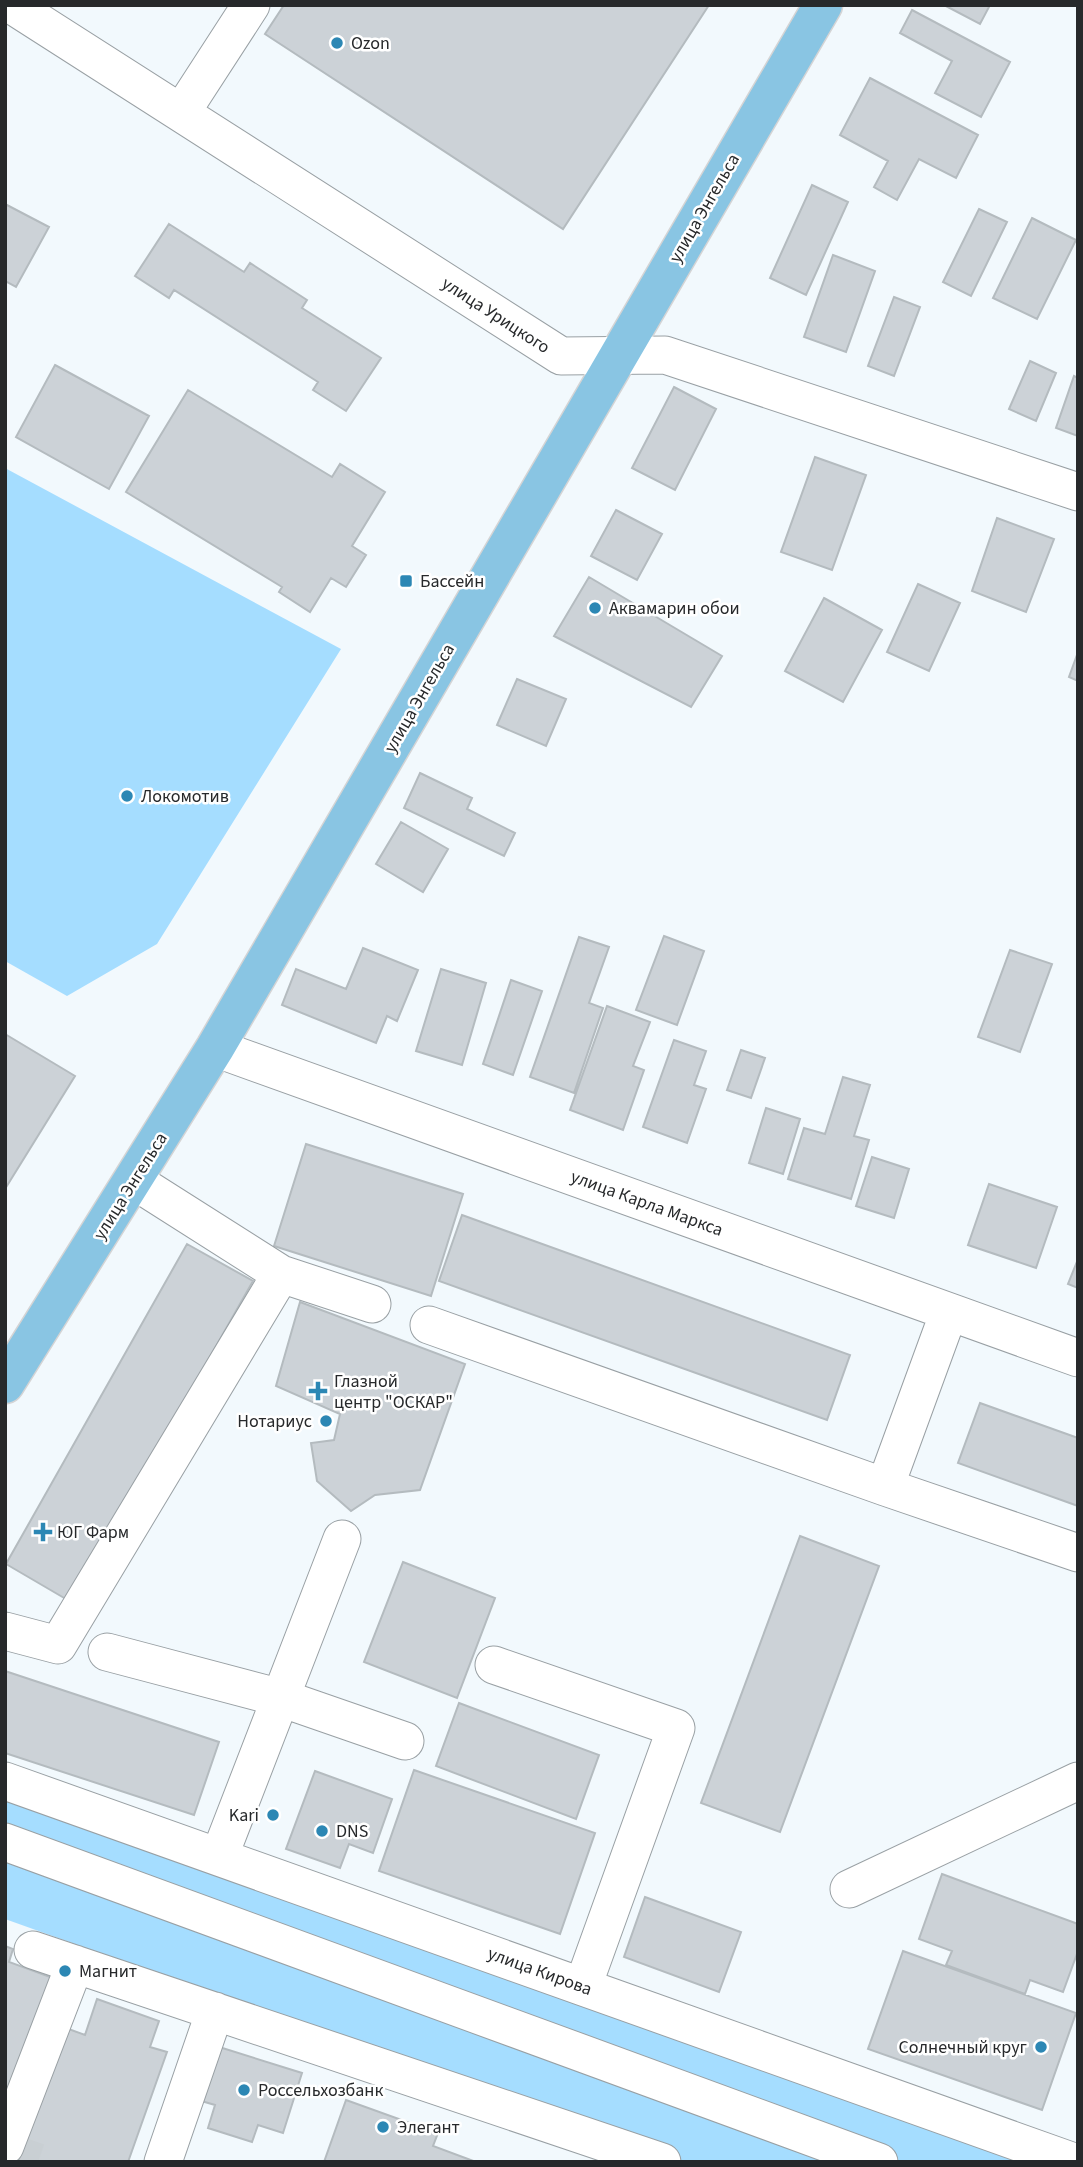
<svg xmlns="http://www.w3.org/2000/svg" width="1083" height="2167" viewBox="0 0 1083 2167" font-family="'Source Sans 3',sans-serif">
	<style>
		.green { fill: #a5ddff }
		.building { fill: #ccd2d7; stroke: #b4bbbf; stroke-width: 2 }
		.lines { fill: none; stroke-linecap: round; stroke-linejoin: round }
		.minor-tunnel { stroke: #c9cfd3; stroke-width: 37; stroke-dasharray: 37 18; stroke-linecap: butt }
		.minor-casing { stroke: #99a0a4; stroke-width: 39 }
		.major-casing { stroke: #d4d4d5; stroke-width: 41 }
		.minor { stroke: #fff; stroke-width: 37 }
		.major { stroke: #89c5e3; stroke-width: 38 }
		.poi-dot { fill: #2c87b4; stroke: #fff; stroke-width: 2.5 }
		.labels { text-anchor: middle; stroke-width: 5; stroke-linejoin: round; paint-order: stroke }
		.poi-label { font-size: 18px; fill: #27292b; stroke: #fff; text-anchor: start }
		.street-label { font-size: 18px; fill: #27292b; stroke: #fff }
	</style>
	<rect width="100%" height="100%" fill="#f2f9fd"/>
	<!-- green -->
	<path class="green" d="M5 468 341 649 157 944 67 996 5 961Z
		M5 1792 1060 2162H684L5 1919Z"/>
	<!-- building -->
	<path class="building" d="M284 5H709L563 229 265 34Z
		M944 5H990L980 24Z
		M912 10 1010 62 981 117 935 93 952 61 900 33Z
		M870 78 978 135 956 178 919 159 897 200 874 187 888 161 840 135Z
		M812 185 848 202 806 295 770 278Z
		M5 204 49 227 16 287 5 281Z
		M979 209 1007 222 971 296 943 282Z
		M1032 218 1076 240 1037 319 993 298Z
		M169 224 244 272 250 263 307 300 302 308 381 358 346 411 313 390 318 382 174 290 169 298 135 276Z
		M833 255 875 271 846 352 804 337Z
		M894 297 920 307 894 376 868 366Z
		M1030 361 1056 373 1036 421 1009 409Z
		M55 365 149 416 109 489 16 437Z
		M1074 376 1078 378V436L1056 428Z
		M674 387 716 409 675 490 632 468Z
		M188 390 332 477 340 464 385 492 352 546 366 555 346 587 331 578 310 612 279 592 282 587 126 492Z
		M815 457 866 475 832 570 781 552Z
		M616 510 662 534 637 580 591 556Z
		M997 518 1054 539 1026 612 972 591Z
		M589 577 722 656 691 707 554 636Z
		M918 584 960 603 929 671 887 652Z
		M824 598 882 630 843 702 785 671Z
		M1078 652V681L1069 677Z
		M517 679 566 699 546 746 497 725Z
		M420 773 472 798 467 809 515 833 504 856 404 808Z
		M401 822 448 849 423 892 376 864Z
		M664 936 704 951 677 1025 636 1010Z
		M579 937 609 947 589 1003 603 1008 574 1093 530 1077Z
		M363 948 418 970 397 1021 387 1016 376 1043 282 1005 296 969 346 989Z
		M1010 950 1052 964 1020 1052 978 1037Z
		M441 969 486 983 462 1065 416 1051Z
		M511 980 542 991 513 1075 483 1064Z
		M607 1006 650 1022 633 1066 644 1070 623 1130 570 1110Z
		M5 1034 75 1076 5 1189Z
		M674 1040 706 1051 694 1085 706 1089 687 1143 643 1127Z
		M741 1050 765 1058 751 1098 727 1090Z
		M843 1077 870 1085 854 1136 869 1140 851 1199 788 1179 804 1128 825 1134Z
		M766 1108 800 1119 783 1174 749 1163Z
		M306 1144 463 1194 431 1296 274 1246Z
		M872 1157 909 1169 894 1218 856 1206Z
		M989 1184 1057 1207 1036 1268 968 1245Z
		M462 1215 850 1355 827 1420 439 1281Z
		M187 1244 253 1281 71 1602 6 1564Z
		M1078 1259V1288L1068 1284Z
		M300 1302 465 1364 420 1490 375 1495 351 1511 317 1481 311 1443 334 1440 340 1414 276 1386Z
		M980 1403 1078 1438V1506L958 1463Z
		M800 1536 879 1566 780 1832 701 1803Z
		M403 1562 495 1598 457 1698 364 1662Z
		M5 1671 219 1742 194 1815 5 1753Z
		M459 1703 599 1755 576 1819 436 1766Z
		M414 1770 595 1833 560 1934 379 1871Z
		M315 1771 392 1799 373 1853 349 1844 340 1868 286 1849Z
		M942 1874 1078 1924V1951L1063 1992 1030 1980 1025 1994 946 1965 952 1951 919 1939Z
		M645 1897 741 1932 719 1992 624 1957Z
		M5 1946 13 1949 9 1962 53 1978 5 2111Z
		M903 1951 1076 2013 1042 2110 868 2049Z
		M97 1999 159 2021 150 2047 167 2052 128 2162H19L66 2028 85 2035Z
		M216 2046 302 2073 283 2133 258 2125 252 2142 208 2128 215 2105 198 2100Z
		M346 2100 438 2133 433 2146 476 2162H324Z"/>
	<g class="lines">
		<!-- minor-tunnel -->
		<path class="minor-tunnel" d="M21 2156 38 2162"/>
		<!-- minor casing -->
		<g class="minor-casing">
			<path id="minor" d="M12 5 561 356 665 355 1078 492
				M181 113 251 5
				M215 1048 1078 1358
				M133 1180 281 1274 372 1304
				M429 1325 885 1487 1078 1553
				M885 1487 949 1312
				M5 1631 58 1645 281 1274
				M107 1652 281 1698 405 1741
				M494 1665 676 1728 583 1986
				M5 1781 1074 2162
				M5 1842 879 2162
				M219 1857 342 1539
				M849 1889 1078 1781
				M33 1950 662 2162
				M5 2146 75 1964
				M163 2162 215 2011"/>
		</g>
		<!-- major casing -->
		<g class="major-casing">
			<path id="major" d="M5 1384 215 1048 823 5"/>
		</g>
		<!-- minor -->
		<use href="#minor" class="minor"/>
		<!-- major -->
		<use href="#major" class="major"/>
	</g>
	<!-- markers -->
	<g class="poi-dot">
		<circle cx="337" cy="43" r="7"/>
		<rect x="399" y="574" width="14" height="14" rx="3.5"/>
		<circle cx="595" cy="608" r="7"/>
		<circle cx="127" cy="796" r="7"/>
		<path d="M314.5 1380.5h7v7h7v7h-7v7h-7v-7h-7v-7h7z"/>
		<circle cx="326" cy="1421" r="7"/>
		<path d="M39.5 1521.5h7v7h7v7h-7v7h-7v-7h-7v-7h7z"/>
		<circle cx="273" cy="1815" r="7"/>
		<circle cx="322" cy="1831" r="7"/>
		<circle cx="65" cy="1971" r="7"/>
		<circle cx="1041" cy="2047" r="7"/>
		<circle cx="244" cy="2090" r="7"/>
		<circle cx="383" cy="2127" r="7"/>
	</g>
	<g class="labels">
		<!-- poi labels -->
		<g class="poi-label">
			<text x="351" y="49">Ozon</text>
			<text x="420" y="587">Бассейн</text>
			<text x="609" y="614">Аквамарин обои</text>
			<text x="141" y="802">Локомотив</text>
			<text x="334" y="1387">Глазной<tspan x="334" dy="21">центр "ОСКАР"</tspan></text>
			<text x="312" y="1427" text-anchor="end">Нотариус</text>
			<text x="57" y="1538">ЮГ Фарм</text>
			<text x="259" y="1821" text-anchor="end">Kari</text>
			<text x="336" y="1837">DNS</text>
			<text x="79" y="1977">Магнит</text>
			<text x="1027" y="2053" text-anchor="end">Солнечный круг</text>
			<text x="258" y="2096">Россельхозбанк</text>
			<text x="397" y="2133">Элегант</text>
		</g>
		<!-- street labels -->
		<g class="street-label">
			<text transform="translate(704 208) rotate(-60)" y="6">улица Энгельса</text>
			<text transform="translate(496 315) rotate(33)" y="6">улица Урицкого</text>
			<text transform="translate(419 698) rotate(-60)" y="6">улица Энгельса</text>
			<text transform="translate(130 1186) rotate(-58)" y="6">улица Энгельса</text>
			<text transform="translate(647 1203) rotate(20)" y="6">улица Карла Маркса</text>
			<text transform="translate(540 1971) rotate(20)" y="6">улица Кирова</text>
		</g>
	</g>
	<!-- border -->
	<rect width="1083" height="2167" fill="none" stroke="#27292b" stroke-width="14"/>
</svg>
